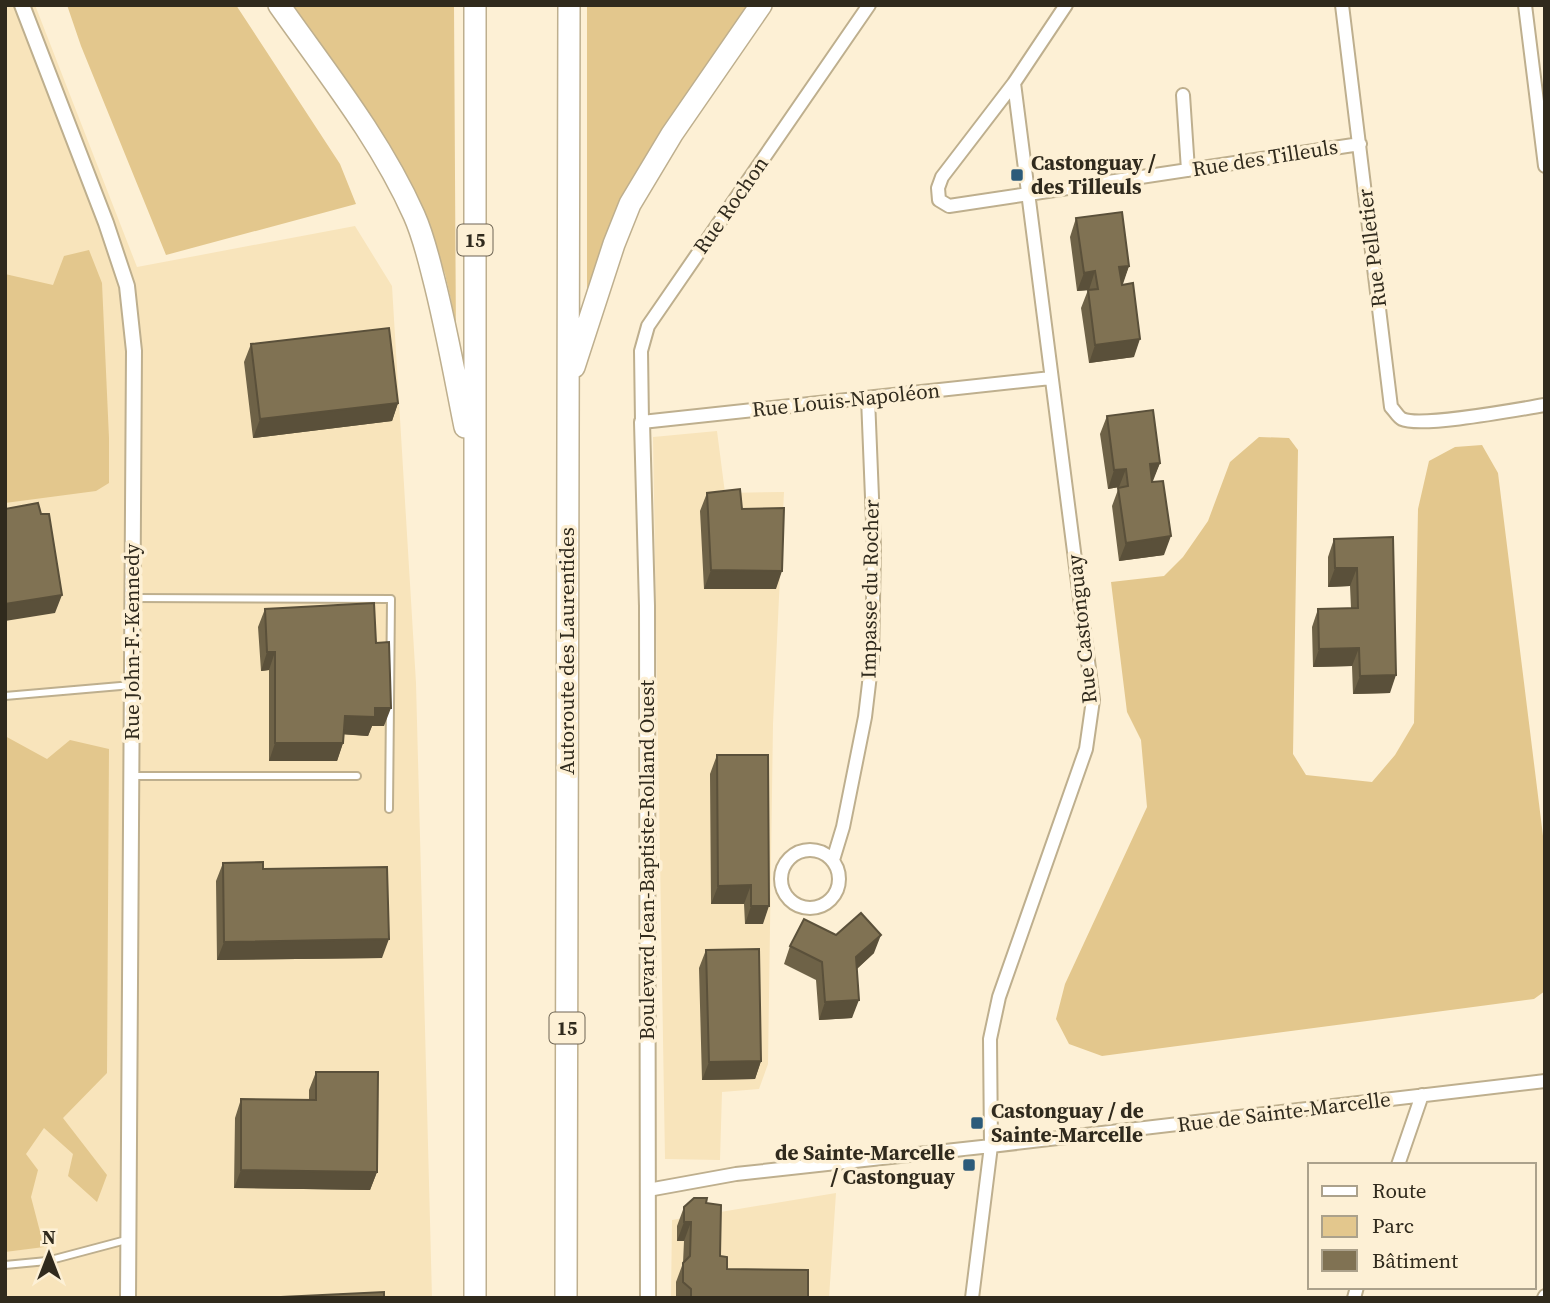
<svg xmlns="http://www.w3.org/2000/svg" width="1550" height="1303" viewBox="0 0 1550 1303" font-family="'Source Serif 4',serif">
	<style>
		.built { fill: #f8e4bb }
		.green { fill: #e3c78d }
		.lines { fill: none; stroke-linecap: round; stroke-linejoin: round }
		.service-casing { stroke: #beaf8e; stroke-width: 10 }
		.minor-casing { stroke: #beaf8e; stroke-width: 16 }
		.tertiary-casing { stroke: #beaf8e; stroke-width: 18 }
		.motorway-casing { stroke: #beaf8e; stroke-width: 24 }
		.service { stroke: #fff; stroke-width: 6 }
		.minor { stroke: #fff; stroke-width: 12 }
		.tertiary { stroke: #fff; stroke-width: 14 }
		.motorway { stroke: #fff; stroke-width: 21 }
		.wall { fill: #6e6247 }
		.shaded-wall { fill: #5a503a }
		.building { fill: #807253; stroke: #5a503a; stroke-width: 2 }
		.poi-dot { fill: #2c5b7a; stroke: #fdf0d5; stroke-width: 2.5 }
		.labels { text-anchor: middle; stroke-width: 7; stroke-linejoin: round; paint-order: stroke }
		.shield { fill: #fdf0d5; stroke: #6e6554; stroke-width: 2 }
		.shield-label { font-size: 19px; font-weight: bold; fill: #302a1d }
		.street-label { font-size: 21px; fill: #302a1d; stroke: #fdf0d5 }
		.poi-label { font-size: 21px; font-weight: bold; fill: #302a1d; stroke: #fdf0d5; text-anchor: start }
	</style>
	<rect width="100%" height="100%" fill="#fdf0d5"/>
	<!-- built -->
	<path class="built" d="M5 5H35L137 267 355 226 392 286 416 683 432 1298H5Z
		M717 431 725 493 784 492 773 724 768 1064 759 1089 722 1092 720 1160 665 1159 653 437Z
		M836 1193 829 1298H671L672 1220Z"/>
	<!-- green -->
	<path class="green" d="M67 5H236L340 164 356 204 166 255 81 46Z
		M292 5H454L456 344 451 300 445 274 422 206 382 135Z
		M587 5H749L667 121 633 177 617 207 604 240 587 300Z
		M89 250 102 283 109 438V483L96 491 5 503V274L53 285 64 256Z
		M1259 437 1289 438 1298 450 1293 754 1306 775 1372 782 1395 755 1414 723 1418 509 1429 461 1455 447 1482 445 1498 473 1545 852V991L1534 999 1102 1056 1069 1044 1056 1019 1065 984 1147 807 1141 740 1127 712 1111 582 1164 576 1183 557 1208 521 1230 462Z
		M5 736 47 759 70 740 109 749 107 1073 63 1118 107 1175 97 1202 68 1176 73 1154 44 1128 26 1154 38 1170 31 1197 44 1247 5 1252Z"/>
	<g class="lines">
		<!-- service casing -->
		<g class="service-casing">
			<path id="service" d="M132 598 391 599 389 809
				M5 696 132 685
				M133 776H357
				M5 1265 47 1261 126 1240"/>
		</g>
		<!-- minor casing -->
		<g class="minor-casing">
			<path id="minor" d="M869 5 648 326 641 351 642 422 1051 378
				M1342 5 1391 407C1395 411 1398 417 1402 419 1421 428 1520 409 1545 405
				M1525 5 1545 166
				M1014 83 942 177 938 188 939 200 949 206 1360 144
				M1183 95 1188 170
				M781 879a29 29 0 1 1 58 0a29 29 0 1 1-58 0Z
				M833 860 843 827 865 717 872 658 874 547 868 398
				M1398 1165 1422 1095
				M648 1190 736 1174 991 1146 1545 1081
				M972 1298 991 1146 990 1039 999 997 1086 749 1093 700 1014 83 1066 5
				M1354 1298 1357 1287
				M1544 1298 1545 1296"/>
		</g>
		<!-- tertiary casing -->
		<g class="tertiary-casing">
			<path id="tertiary" d="M22 5 106 223 127 286 134 351 128 1298
				M642 422 647 606 648 1298"/>
		</g>
		<!-- motorway casing -->
		<g class="motorway-casing">
			<path id="motorway" d="M279 5C327 73 380 139 414 215 423 235 428 256 433 276 446 326 455 377 465 427
				M574 367 614 244 630 204 672 134 761 5
				M475 1298V5
				M566 1298 569 5"/>
		</g>
		<!-- service -->
		<use href="#service" class="service"/>
		<!-- minor -->
		<use href="#minor" class="minor"/>
		<!-- tertiary -->
		<use href="#tertiary" class="tertiary"/>
		<!-- motorway -->
		<use href="#motorway" class="motorway"/>
	</g>
	<!-- wall -->
	<path class="wall" d="M1076 218 1129 266 1122 284 1134 357 1089 363 1081 308 1088 290H1089L1077 291 1070 237Z
		M251 344 398 403 392 421 253 438 244 362Z
		M1107 416 1160 463 1152 481 1164 555 1119 561 1112 506 1119 487 1108 489 1100 434Z
		M707 493 742 509 776 589H704L700 511Z
		M1393 537 1390 693 1353 694 1352 666 1313 667 1312 627 1318 609 1351 608 1350 586 1328 587V557L1334 539Z
		M265 609 376 643 384 726H372L368 736 344 734 343 743 337 761H269V670L261 671 258 627Z
		M717 755 763 924H745L744 904H711L710 774Z
		M223 863 263 869 382 958 217 960 216 881Z
		M790 946 874 953 857 969 852 1018 819 1020 816 980 784 964Z
		M706 950 761 1061 755 1079 702 1080 699 968Z
		M316 1072 377 1172 370 1190 234 1188 235 1118 241 1099 309 1100V1090Z
		M706 1203 720 1256 727 1269 808 1298H676V1282L683 1263 684 1241H677V1226L684 1207Z"/>
	<!-- shaded-wall -->
	<path class="shaded-wall" d="M1129 266 1123 284 1113 285 1119 267Z
		M1095 271 1089 290 1077 291 1084 273Z
		M1140 339 1134 357 1089 363 1095 345Z
		M398 403 392 421 253 438 260 419Z
		M1160 463 1153 481 1143 483 1150 464Z
		M1126 469 1119 487 1108 489 1114 470Z
		M1171 536 1164 555 1119 561 1126 543Z
		M1335 568H1357L1350 586 1328 587Z
		M711 570 782 571 776 589H704Z
		M62 595 55 613 5 621V604Z
		M1359 648 1352 666 1313 667 1319 649Z
		M267 652H275L269 670 261 671Z
		M1396 675 1390 693 1353 694 1360 676Z
		M375 708H391L384 726H372L368 736 338 734 345 716Z
		M275 743H343L337 761H269Z
		M751 885 744 904H711L718 886Z
		M751 906H769L763 924H745Z
		M881 935 874 953 849 976 856 957Z
		M389 939 382 958 217 960 224 942Z
		M859 1000 852 1018 819 1020 825 1002Z
		M761 1061 755 1079 702 1080 709 1062Z
		M241 1170 377 1172 370 1190 234 1188Z
		M684 1222H691L684 1241H677Z"/>
	<!-- building -->
	<path class="building" d="M1122 212 1129 266 1119 267 1122 285 1133 283 1140 339 1095 345 1088 290 1098 289 1095 271 1084 273 1076 218Z
		M389 328 398 403 260 419 251 344Z
		M1153 410 1160 463 1150 464 1152 482 1163 481 1171 536 1126 543 1118 488 1128 486 1126 469 1114 470 1107 416Z
		M740 489 742 509 784 508 782 571 711 570 707 493Z
		M38 503 41 514H49L62 595 5 604V509Z
		M1393 537 1396 675 1360 676 1359 648 1319 649 1318 609 1358 608 1357 568H1335L1334 539Z
		M374 603 376 643 389 642 391 708H375V717L345 716 343 743H275V652H267L265 609Z
		M717 755H768L769 906H751V885L718 886Z
		M263 862V869L387 867 389 939 224 942 223 863Z
		M861 913 881 935 856 957 859 1000 825 1002 822 962 790 946 804 919 836 935Z
		M759 949 761 1061 709 1062 706 950Z
		M316 1072H378L377 1172 241 1170V1099L316 1100Z
		M694 1198H707L706 1203 721 1205 720 1256 727 1257V1269L808 1270V1298H691V1289L683 1282V1263L690 1256 691 1222H684V1207Z
		M384 1292V1298H260Z"/>
	<!-- markers -->
	<g class="poi-dot">
		<rect x="1010" y="168" width="14" height="14" rx="3.5"/>
		<rect x="970" y="1116" width="14" height="14" rx="3.5"/>
		<rect x="962" y="1158" width="14" height="14" rx="3.5"/>
	</g>
	<g class="labels">
		<!-- shield labels -->
		<g class="shield">
			<rect x="457.5" y="224.5" width="35" height="31" rx="5"/>
			<rect x="549.5" y="1012.5" width="35" height="31" rx="5"/>
		</g>
		<g class="shield-label">
			<text x="475" y="247">15</text>
			<text x="567" y="1035">15</text>
		</g>
		<!-- street labels -->
		<g class="street-label">
			<text transform="translate(1265 158) rotate(-9)" y="7">Rue des Tilleuls</text>
			<text transform="translate(731 205) rotate(-55)" y="7">Rue Rochon</text>
			<text transform="translate(1372 248) rotate(-97)" y="7">Rue Pelletier</text>
			<text transform="translate(846 400) rotate(-6)" y="7">Rue Louis-Napoléon</text>
			<text transform="translate(870 589) rotate(-89)" y="7">Impasse du Rocher</text>
			<text transform="translate(1082 629) rotate(-96)" y="7">Rue Castonguay</text>
			<text transform="translate(132 642) rotate(-90)" y="7">Rue John-F.-Kennedy</text>
			<text transform="translate(567 651) rotate(-90)" y="7">Autoroute des Laurentides</text>
			<text transform="translate(647 860) rotate(-90)" y="7">Boulevard Jean-Baptiste-Rolland Ouest</text>
			<text transform="translate(1284 1112) rotate(-7)" y="7">Rue de Sainte-Marcelle</text>
		</g>
		<!-- poi labels -->
		<g class="poi-label">
			<text x="1031" y="170">Castonguay /<tspan x="1031" dy="24">des Tilleuls</tspan></text>
			<text x="991" y="1118">Castonguay / de<tspan x="991" dy="24">Sainte-Marcelle</tspan></text>
			<text x="955" y="1160" text-anchor="end">de Sainte-Marcelle<tspan x="955" dy="24">/ Castonguay</tspan></text>
		</g>
	</g>
	<!-- border -->
	<rect width="1550" height="1303" fill="none" stroke="#302a1d" stroke-width="14"/>
	<!-- legend -->
	<rect x="1308" y="1163" width="228" height="126" fill="#fdf0d5" stroke="#aba18b" stroke-width="2"/>
	<rect x="1322" y="1186" width="35" height="10" fill="#ffffff" stroke="#aba18b" stroke-width="2"/>
	<text x="1372" y="1198" font-size="21" fill="#302a1d">Route</text>
	<rect x="1322" y="1216" width="35" height="21" fill="#e3c78d" stroke="#aba18b" stroke-width="2"/>
	<text x="1372" y="1233" font-size="21" fill="#302a1d">Parc</text>
	<rect x="1322" y="1250" width="35" height="21" fill="#807253" stroke="#aba18b" stroke-width="2"/>
	<text x="1372" y="1268" font-size="21" fill="#302a1d">Bâtiment</text>
	<!-- north arrow -->
	<g transform="translate(49 1254)" stroke="#fdf0d5" stroke-width="5" paint-order="stroke">
	<path d="M0-5L12 26L0 18L-12 26Z" fill="#302a1d"/>
	<text y="-10" font-size="19" font-weight="bold" text-anchor="middle" fill="#302a1d">N</text>
	</g>
</svg>
